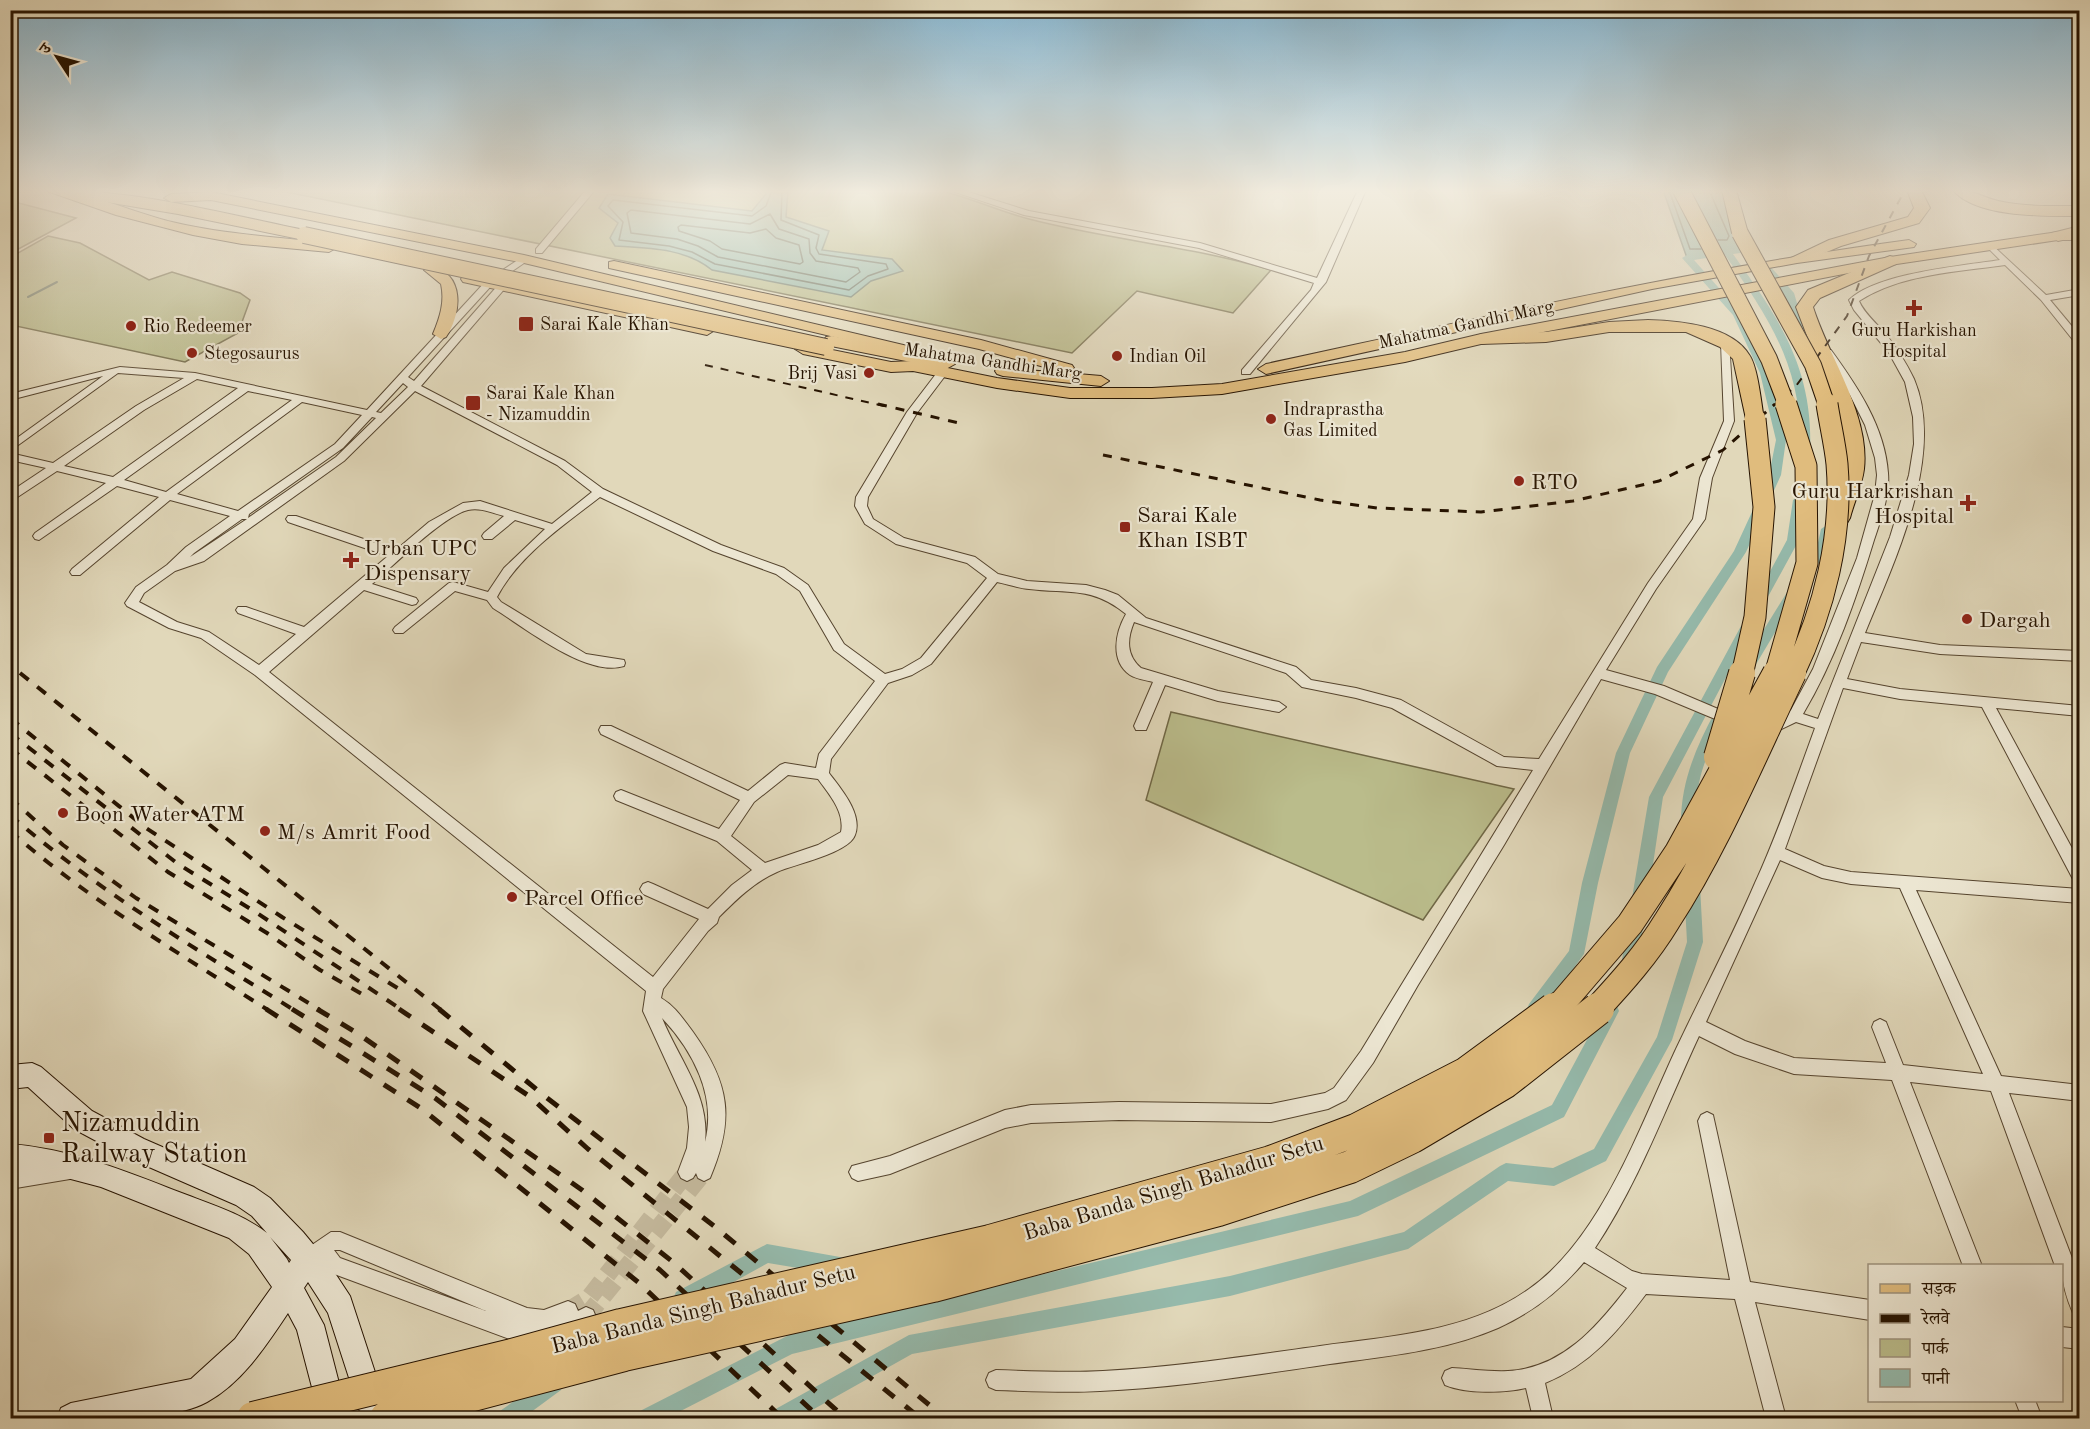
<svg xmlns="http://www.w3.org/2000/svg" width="2090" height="1429" viewBox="0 0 2090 1429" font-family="'Old Standard TT','Noto Serif Devanagari',serif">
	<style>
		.green { fill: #babc8b; stroke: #706846; stroke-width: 1.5 }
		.water { fill: #95baac; stroke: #697767; stroke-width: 1.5 }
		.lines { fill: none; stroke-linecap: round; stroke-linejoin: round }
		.shore { stroke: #5e6656; stroke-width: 1.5 }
		.stream { stroke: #697767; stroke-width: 2 }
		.canal { fill: #95baac; fill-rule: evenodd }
		.street-tunnel { stroke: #c5ba9e; stroke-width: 18; stroke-dasharray: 18 9; stroke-linecap: butt }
		.street-casing { stroke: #55442e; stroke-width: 2 }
		.secondary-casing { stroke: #261300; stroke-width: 2 }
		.primary-casing { stroke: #261300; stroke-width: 2 }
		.highway-casing { stroke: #261300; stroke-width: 2 }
		.street { fill: #ece6d2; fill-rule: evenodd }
		.secondary { fill: #ece6d2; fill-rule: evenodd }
		.primary { fill: #e0bc7d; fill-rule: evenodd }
		.highway { fill: #e0bc7d; fill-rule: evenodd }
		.rail-far3 { stroke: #261300; stroke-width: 2; stroke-dasharray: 8 8; stroke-linecap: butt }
		.rail-far2 { stroke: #261300; stroke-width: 3; stroke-dasharray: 9 9; stroke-linecap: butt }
		.rail-far1 { stroke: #261300; stroke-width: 4; stroke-dasharray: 11 11; stroke-linecap: butt }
		.rail { stroke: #261300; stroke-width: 5; stroke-dasharray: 14 14; stroke-linecap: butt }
		.highway-bridge-far3-casing { stroke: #261300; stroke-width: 18; stroke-linecap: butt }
		.highway-bridge-far2-casing { stroke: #261300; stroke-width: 23; stroke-linecap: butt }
		.highway-bridge-far1-casing { stroke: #261300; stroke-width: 28; stroke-linecap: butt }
		.highway-bridge-casing { stroke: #261300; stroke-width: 34; stroke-linecap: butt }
		.highway-bridge-far3 { stroke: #e0bc7d; stroke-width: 16 }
		.highway-bridge-far2 { stroke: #e0bc7d; stroke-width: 21 }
		.highway-bridge-far1 { stroke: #e0bc7d; stroke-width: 26 }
		.highway-bridge { stroke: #e0bc7d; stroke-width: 32 }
		.poi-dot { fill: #8f2418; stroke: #ece6d2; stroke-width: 2 }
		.labels { text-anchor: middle; stroke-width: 4.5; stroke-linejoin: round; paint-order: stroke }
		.far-poi-label { font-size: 18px; fill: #261300; stroke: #ece6d2; text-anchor: start }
		.far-street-label { font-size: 18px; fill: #261300; stroke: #ece6d2 }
		.poi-label { font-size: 22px; fill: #261300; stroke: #ece6d2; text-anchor: start }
		.street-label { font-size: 22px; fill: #261300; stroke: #ece6d2 }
		.near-poi-label { font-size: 27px; fill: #261300; stroke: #ece6d2; text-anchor: start }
	</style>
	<rect width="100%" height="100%" fill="#e1d8ba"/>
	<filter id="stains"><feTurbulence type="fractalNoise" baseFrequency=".00333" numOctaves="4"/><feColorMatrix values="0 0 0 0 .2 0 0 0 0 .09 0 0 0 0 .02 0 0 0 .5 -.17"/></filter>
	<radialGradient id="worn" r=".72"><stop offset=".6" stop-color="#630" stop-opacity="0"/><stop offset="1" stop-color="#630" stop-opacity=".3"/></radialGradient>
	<!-- green -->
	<path class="green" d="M277 190H938C969 197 998 211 1029 219 1109 240 1192 246 1271 270L1233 313 1137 291 1072 353Z
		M10 201H11L76 218 11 253Z
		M48 236 80 243 149 280 172 272 240 293 250 300 238 333 185 362 11 325V257Z
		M1171 712 1514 789 1423 920 1146 800Z"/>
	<!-- water -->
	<path class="water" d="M765 190H788L786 217 829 231 822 250 892 259 903 271 871 281 851 297 712 270C685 248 648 248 615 246L610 238 618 223 599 208 608 194 752 211 766 194Z
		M1663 190H1721L1750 249 1687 258Z"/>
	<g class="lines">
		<!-- shore -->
		<path class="shore" d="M772 190 766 206 752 216 613 200 608 206 623 222 619 240 669 246 692 252 715 264 849 290 868 276 888 269 886 264 819 254 816 248 819 235 781 220 782 190
			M1669 190 1690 249H1701
			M1709 190 1729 236 1727 240H1718
			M631 210 750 224 770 214 779 229 809 239 810 253 816 261 858 268 860 272 846 282 718 257 698 246 677 239 631 233 627 213Z
			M681 225 750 233 766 229 776 238 799 245 803 262 800 264 722 249 710 241 679 231 678 227Z"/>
		<!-- stream -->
		<path class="stream" d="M28 297 57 282"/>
		<!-- canal -->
		<path class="canal" d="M1750 246 1753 247 1794 293 1807 337 1799 339 1784 294 1748 252 1733 254C1780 320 1814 369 1810 454L1805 457 1800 454C1804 370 1771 321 1725 255L1694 260 1742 314 1770 373 1786 440 1781 475 1746 552 1668 672 1630 753 1598 883 1584 954 1541 1014 1535 1017 1529 1014 1527 1009 1529 1004 1569 951 1582 883 1616 753 1657 667 1734 551 1769 475 1776 440 1760 373 1733 315 1682 258 1687 255Z
			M1799 496 1805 500 1799 540 1764 604H1756L1754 601 1787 540 1793 500Z
			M1827 525 1833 529 1829 547 1813 572H1805L1803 569 1817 547 1821 529Z
			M1793 588 1799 592 1755 666H1745L1744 663 1745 660 1789 589Z
			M1747 621 1753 626 1663 797 1648 898 1645 903 1640 905 1635 903 1632 898 1649 797 1741 626Z
			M1720 711 1725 712 1727 716C1715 737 1704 759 1699 783 1696 796 1698 816 1693 826L1688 828 1683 826 1681 822C1681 782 1696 747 1715 712Z
			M1692 879 1697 881 1700 886 1703 942 1672 1040 1606 1161 1554 1186 1508 1181 1408 1249 1230 1296 912 1354 798 1418H769L772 1411 909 1335 1230 1276 1404 1232 1500 1166 1506 1163 1553 1168 1594 1149 1657 1037 1687 942 1684 886 1687 881Z
			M1636 915 1641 917 1644 922 1637 966 1635 971 1629 973 1623 971 1621 966 1628 922 1631 917Z
			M1611 1003 1617 1006 1619 1011 1564 1117 1358 1216 792 1354 667 1418H637L640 1411 789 1335 1350 1201 1552 1105 1605 1006Z
			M767 1244 840 1257 847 1259 849 1266 847 1273 840 1275 768 1263 690 1306 683 1309 676 1306 673 1299 676 1292Z
			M554 1373 561 1376 564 1383 561 1390 523 1418H497L500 1411Z"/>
		<!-- street-tunnel -->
		<path class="street-tunnel" d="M568 1311 589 1298 687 1172
			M586 1317 704 1172"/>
		<!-- street casing -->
		<g class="street-casing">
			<path id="street" d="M586 190H595L542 253H536V249Z
				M949 190H962L1029 211 1200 243 1317 278 1358 190H1366L1326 282 1250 374H1242V370L1311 290 1314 283 1199 248 1024 215Z
				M1990 243 2046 295 2080 289V295L2050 300 2080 336V346L2077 345 2041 300 2005 265C1957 272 1901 274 1859 301 1864 313 1876 323 1885 333 1896 347 1906 362 1914 379 1946 455 1894 562 1865 633L1940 645 2080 651V661L1940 654 1861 642 1847 679 1900 689 2080 706V716L1996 708 2080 863V884L2075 883 1982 707 1900 699 1843 688 1785 849 1824 866 1851 872 2080 889V903L1916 890 2001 1076 2080 1085V1101L2009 1093 2080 1279V1315L2073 1313C2066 1297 2062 1283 2062 1266H2055L1991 1091 1910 1082 1982 1266H1963L1892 1080 1794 1074 1735 1054 1699 1036C1666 1107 1639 1182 1595 1248L1632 1271 1642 1274 1730 1280 1698 1121 1701 1115 1707 1112 1713 1115 1750 1282 1870 1300V1320L1755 1302 1786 1418H1766L1735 1299 1646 1294C1618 1331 1590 1365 1545 1383L1553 1418H1533L1526 1388C1505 1393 1466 1394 1445 1385L1442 1378 1445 1371 1452 1368C1471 1369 1489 1372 1508 1371 1562 1368 1596 1328 1627 1288L1584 1262C1560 1291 1533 1312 1498 1328 1445 1351 1387 1356 1330 1364 1254 1375 1177 1388 1100 1391 1066 1393 1031 1391 996 1390L989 1387 986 1380 989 1373 996 1370C1031 1371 1067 1373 1103 1371 1175 1367 1248 1356 1320 1346 1392 1336 1469 1332 1529 1289 1601 1239 1640 1126 1676 1049 1702 994 1731 939 1755 883 1778 833 1796 780 1815 728L1796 722 1769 735 1764 734 1762 730 1764 726 1791 710 1813 669 1857 558 1875 494 1877 475 1875 458 1865 425 1850 395 1822 352 1823 350H1831C1857 386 1885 427 1888 473 1890 495 1881 519 1874 540 1856 599 1835 660 1803 714L1818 719 1890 537 1909 475 1914 444 1913 417 1905 382 1889 353 1854 310 1849 300C1877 273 1961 266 2000 260L1986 246ZM1780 860 1822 878 1851 884 1900 888 1983 1074 1903 1065 1886 1022 1880 1019 1874 1022 1872 1027 1886 1063 1794 1058 1745 1041 1706 1022Z
				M524 256 527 257V261L492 285 408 377 414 381 507 275H513V279L421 386 565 461 603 489 721 545 784 568 808 585 844 644 885 674 902 669 921 658 987 578 967 563 896 544 865 524 855 506 856 497 907 412 939 370 943 369 948 372 917 413 868 497 867 506 873 519 904 538 975 557 998 574 1027 581 1086 585 1105 590 1118 595 1146 618 1296 667 1311 680 1356 688 1401 700 1504 757 1539 759 1648 583 1693 519 1700 478 1724 421 1721 343 1729 341 1734 421 1712 478 1705 519 1656 589 1606 670 1664 686 1737 717 1739 721 1737 725 1732 726 1655 694 1601 679 1504 845 1418 985 1373 1063 1346 1100 1328 1109 1271 1122 1119 1120 1031 1123 1005 1128 890 1174 858 1181 852 1178 849 1172 852 1166 890 1156 1005 1110 1031 1105 1119 1102 1271 1104 1325 1093 1334 1088 1361 1051 1533 770 1497 766 1392 708 1356 698 1302 687 1286 673 1134 622C1127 639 1126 655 1141 668L1218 691 1279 702 1286 707 1279 712 1218 701 1165 685 1146 730H1136L1134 726 1153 682C1146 680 1136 679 1130 675 1110 661 1115 633 1126 614 1092 586 1069 594 1029 589 1018 588 1007 584 997 582L931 664 912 675 888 683 831 759 829 773C841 789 863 814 855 835 849 853 795 864 777 872 754 882 736 900 719 917L717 923 708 931 663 989 661 998C675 1006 683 1019 693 1032 730 1084 735 1119 710 1178L704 1181 698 1178 696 1173 693 1178 687 1181 681 1178 678 1172 687 1148 689 1127 687 1107 643 1011 646 991 255 675 201 638 169 628 127 606 125 603 136 587 167 565 186 547 230 516 170 500 80 575H72L70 572 72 569 159 497 117 486 39 540 35 539 33 536 35 533 106 483 57 471 10 502V492L46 468 10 460V453L53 463 136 406 184 378 118 373 10 451V443L103 376 10 400V394L120 367 195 373 367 410 486 281ZM197 379 238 388 113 477 64 466 144 410ZM403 383 408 387 381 413 376 412ZM248 391 292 400 166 492 124 480ZM415 391 557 465 592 492 552 524 480 501 463 503 429 522 396 550 296 516H288L286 519 288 522 388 556 304 627 246 607H238L236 610 238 613 296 634 259 665 209 632 177 622 139 602 144 593 175 571 204 561 344 461ZM302 402 362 415 335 444 238 511 177 494ZM372 417 376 418 336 457 248 518 249 514 343 448ZM600 497 713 551 776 574 800 591 834 650 875 681 819 754 816 768 785 763 780 765 748 791 611 726H601L599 730 601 734 740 800 719 829 621 790 616 792 614 796 616 800 717 841 752 870 732 885 708 909 653 884 648 882 643 884 640 889 643 894 699 919 653 977 269 672 364 590 412 605 416 604 418 601 416 598 372 584C393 566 443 516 468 510 480 507 492 513 504 516L484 533 482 536 484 539H492L515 520 545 529 504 568 488 592 453 582 449 583 395 627 393 630 395 633H403L455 591 487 600 493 608C524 627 587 678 624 666L625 663 624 660 586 654 501 602 497 597C519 555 564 525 600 497ZM242 519H247L190 557 194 553ZM788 775 818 779C829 794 845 812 841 832L818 845 765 863 731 836 754 802ZM662 1018C693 1051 717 1096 705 1142 710 1095 679 1060 662 1018Z
				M70 1163 76 1166 79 1172 76 1178 10 1189V1171Z
				M331 1232H340L527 1308 544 1310 568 1301 575 1304 578 1311 586 1307 593 1310 596 1317 593 1324 571 1334 515 1341 334 1274 327 1272 319 1263 313 1265 306 1263 304 1256 306 1249ZM334 1250H340L486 1311 340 1258Z
				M2062 1327 2080 1329V1349L2062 1347Z
				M2015 1400H2035L2042 1418H2022Z"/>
		</g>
		<!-- secondary casing -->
		<g class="secondary-casing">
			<path id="secondary" d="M32 1063 41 1067 92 1111 144 1139 254 1187 270 1198 303 1232 327 1261 350 1296 390 1418H362L328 1313 308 1282 304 1288 324 1325 348 1418H320L297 1330 288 1313C266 1346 242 1383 207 1402 171 1422 98 1418 57 1418L61 1408 71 1403 191 1379 235 1339 272 1287 249 1254 229 1238 101 1187 48 1173 10 1170V1144C71 1149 123 1170 179 1192 210 1204 241 1213 267 1233L252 1216 236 1205 126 1157 74 1129 28 1087 10 1089V1065ZM270 1237 291 1260 289 1263 287 1259Z"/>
		</g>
		<!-- primary casing -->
		<g class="primary-casing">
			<path id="primary" d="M44 190C86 190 131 212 172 222 222 234 268 236 318 242L334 245 336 248 329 252 242 244 193 235 116 215Z
				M211 192 524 255 916 348 943 357 945 360 937 365 906 354 524 263 211 200 171 202 164 198 171 194Z
				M2058 232H2080V240H2058L1890 265 1481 344 1405 362 1222 394 1152 398H1070L997 388 913 371 891 372 803 354 795 349 803 344 891 362 913 361 997 378 1070 388H1152L1222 384 1405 352 1481 334 1890 257Z
				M1909 240 1916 244 1914 247 1797 263 1652 289 1266 374 1258 369 1266 364C1480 318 1692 269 1909 240Z
				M614 261 981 340 1072 365 1074 368 1066 373 1101 376 1109 381 1101 386 1003 376 997 374 995 371 997 368 1066 373 979 349 609 268V262Z
				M431 266C465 274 462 313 446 337L441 339 433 334C440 317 445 302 441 284L424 270Z
				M468 275 707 325 715 330 707 335 463 282 461 279 463 276Z"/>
		</g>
		<!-- highway casing -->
		<g class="highway-casing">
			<path id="highway" d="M51 190C136 190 221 213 304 230L312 235 304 240 178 214 58 194Z
				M1722 190H1736L1748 233 1746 236 1740 238 1732 233Z
				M1907 190H1921L1930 208 1919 223 1841 246 1803 262H1791L1789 259 1829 240 1908 217 1914 208Z
				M1953 190C1976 190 1982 198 2003 202 2028 207 2054 206 2080 206V216C2046 216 1976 218 1953 190Z
				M2080 226V236L2058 241 2050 236 2052 233Z
				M1890 256 1896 258 1898 261 1896 264 1820 298 1813 307C1829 358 1870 414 1864 469 1862 486 1854 502 1850 518L1847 523H1833L1830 518 1844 469 1845 450 1835 409 1796 307 1808 290Z
				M1648 320C1679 321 1732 325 1750 356 1758 369 1761 402 1764 419L1762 423 1755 425 1746 419 1733 359 1720 347 1686 332H1609L1546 342 1481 344 1472 339 1481 334 1546 332 1609 322Z
				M832 336 946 359 955 364 946 369 826 345 823 341 826 337Z"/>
		</g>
		<!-- street -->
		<use href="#street" class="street"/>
		<!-- secondary -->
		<use href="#secondary" class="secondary"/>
		<!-- primary -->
		<use href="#primary" class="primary"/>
		<!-- highway -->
		<use href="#highway" class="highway"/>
		<!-- rail-far3 -->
		<path class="rail-far3" d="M705 365 884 406
			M1773 406 1796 386 1847 316 1869 256 1905 190"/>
		<!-- rail-far2 -->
		<path class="rail-far2" d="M878 404 959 423
			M1103 455 1320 500 1377 508 1481 512 1573 501 1659 481 1723 450 1775 404
			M10 665 22 675"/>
		<!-- rail-far1 -->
		<path class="rail-far1" d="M20 673 441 1010
			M10 718 146 828 282 917 404 992
			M10 733 178 864 257 913 402 1010
			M10 748 168 872 267 933 320 970 369 998
			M10 798 63 845 136 898 320 1010
			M10 815C98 891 196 949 294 1010
			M10 831C89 900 180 954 268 1010"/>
		<!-- rail -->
		<path class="rail" d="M266 1009 422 1109 638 1282 782 1418
			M292 1009 435 1098 660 1270 820 1418
			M317 1009 357 1033 582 1190 673 1262 845 1418
			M399 1009 529 1096 588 1149 920 1418
			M439 1009 547 1098 714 1226 945 1418"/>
		<!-- highway-bridge-far3 casing -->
		<g class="highway-bridge-far3-casing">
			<path id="highway-bridge-far3" d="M1681 190 1769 359 1787 406
				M1740 233 1813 365 1827 406
				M304 235 826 347"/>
		</g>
		<!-- highway-bridge-far2 casing -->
		<g class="highway-bridge-far2-casing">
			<path id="highway-bridge-far2" d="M1742 675 1755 617 1764 507 1755 419
				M1775 675 1807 563 1806 466 1786 404
				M1793 675C1824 610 1843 536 1837 464 1835 444 1830 424 1827 404"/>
		</g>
		<!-- highway-bridge-far1 casing -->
		<g class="highway-bridge-far1-casing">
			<path id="highway-bridge-far1" d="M1717 757 1742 673
				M1552 1010 1563 1002 1630 924 1678 852 1776 673
				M1596 1010C1622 982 1647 954 1667 921 1717 844 1753 756 1793 673"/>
		</g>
		<!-- highway-bridge casing -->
		<g class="highway-bridge-casing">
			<path id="highway-bridge" d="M253 1418 512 1355 621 1325 990 1241 1271 1162 1356 1130 1467 1073 1554 1009
				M386 1418 624 1355 933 1286 1218 1210 1350 1167 1412 1137 1505 1082 1598 1009"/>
		</g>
		<!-- highway-bridge-far3 -->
		<use href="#highway-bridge-far3" class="highway-bridge-far3"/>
		<!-- highway-bridge-far2 -->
		<use href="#highway-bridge-far2" class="highway-bridge-far2"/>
		<!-- highway-bridge-far1 -->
		<use href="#highway-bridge-far1" class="highway-bridge-far1"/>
		<!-- highway-bridge -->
		<use href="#highway-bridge" class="highway-bridge"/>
	</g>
	<!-- sky -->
	<linearGradient id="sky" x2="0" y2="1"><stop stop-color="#87b6d0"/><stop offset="0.49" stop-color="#f2ede0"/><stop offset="1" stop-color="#f2ede0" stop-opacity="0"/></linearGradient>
	<rect width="2090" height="390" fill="url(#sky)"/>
	<!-- markers -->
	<g class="poi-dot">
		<path d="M1911 299h6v6h6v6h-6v6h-6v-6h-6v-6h6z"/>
		<rect x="518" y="316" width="16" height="16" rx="3"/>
		<circle cx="131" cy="326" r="6"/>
		<circle cx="192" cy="353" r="6"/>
		<circle cx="1117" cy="356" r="6"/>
		<circle cx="869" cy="373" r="6"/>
		<rect x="465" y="395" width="16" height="16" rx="3"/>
		<circle cx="1271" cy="419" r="6"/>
		<circle cx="1519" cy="481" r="6"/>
		<path d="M1965 494h6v6h6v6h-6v6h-6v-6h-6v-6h6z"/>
		<rect x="1119" y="521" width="12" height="12" rx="3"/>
		<path d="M348 551h6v6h6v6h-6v6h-6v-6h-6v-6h6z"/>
		<circle cx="1967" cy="619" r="6"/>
		<circle cx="63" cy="813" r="6"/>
		<circle cx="265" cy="831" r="6"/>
		<circle cx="512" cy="897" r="6"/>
		<rect x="43" y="1132" width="12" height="12" rx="3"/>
	</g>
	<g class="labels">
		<!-- far-poi labels -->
		<g class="far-poi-label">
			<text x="540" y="330">Sarai Kale Khan</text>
			<text x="143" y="332">Rio Redeemer</text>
			<text x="1914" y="336" text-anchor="middle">Guru Harkishan<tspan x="1914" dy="21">Hospital</tspan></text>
			<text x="204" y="359">Stegosaurus</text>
			<text x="1129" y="362">Indian Oil</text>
			<text x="857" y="379" text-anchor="end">Brij Vasi</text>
			<text x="486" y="399">Sarai Kale Khan<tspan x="486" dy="21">- Nizamuddin</tspan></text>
			<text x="1283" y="415">Indraprastha<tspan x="1283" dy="21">Gas Limited</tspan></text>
		</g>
		<!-- far-street labels -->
		<g class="far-street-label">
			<text transform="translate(1466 324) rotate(-12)" y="6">Mahatma Gandhi Marg</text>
			<text transform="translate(993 361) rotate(8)" y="6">Mahatma Gandhi Marg</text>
		</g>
		<!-- poi labels -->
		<g class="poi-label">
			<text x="1531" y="489">RTO</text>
			<text x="1954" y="498" text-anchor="end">Guru Harkrishan<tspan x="1954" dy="25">Hospital</tspan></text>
			<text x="1137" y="522">Sarai Kale<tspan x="1137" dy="25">Khan ISBT</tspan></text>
			<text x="364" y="555">Urban UPC<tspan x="364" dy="25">Dispensary</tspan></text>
			<text x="1979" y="627">Dargah</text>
			<text x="75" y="821">Boon Water ATM</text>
			<text x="277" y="839">M/s Amrit Food</text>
			<text x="524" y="905">Parcel Office</text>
		</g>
		<!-- street labels -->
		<g class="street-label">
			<text transform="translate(1173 1187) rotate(-17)" y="8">Baba Banda Singh Bahadur Setu</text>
			<text transform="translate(703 1308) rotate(-14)" y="8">Baba Banda Singh Bahadur Setu</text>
		</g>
		<!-- near-poi labels -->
		<g class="near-poi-label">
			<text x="61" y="1131">Nizamuddin<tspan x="61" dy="31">Railway Station</tspan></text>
		</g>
	</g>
	<!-- margin -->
	<rect width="2090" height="1429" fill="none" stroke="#e1d8ba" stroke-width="36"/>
	<rect x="12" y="12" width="2066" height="1405" fill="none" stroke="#261300" stroke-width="3"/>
	<rect x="18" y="18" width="2054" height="1393" fill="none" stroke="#261300" stroke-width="1.5"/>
	<!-- legend -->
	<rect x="1868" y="1264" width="195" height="138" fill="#ece6d2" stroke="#9d927e" stroke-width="1.5"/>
	<rect x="1880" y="1284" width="30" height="9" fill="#e0bc7d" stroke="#9d927e" stroke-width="1.5"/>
	<text x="1922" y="1294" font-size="18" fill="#261300">सड़क</text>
	<rect x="1880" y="1314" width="30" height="9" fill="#261300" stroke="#9d927e" stroke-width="1.5"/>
	<text x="1922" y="1324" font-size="18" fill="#261300">रेलवे</text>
	<rect x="1880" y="1339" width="30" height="18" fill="#babc8b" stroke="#9d927e" stroke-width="1.5"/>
	<text x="1922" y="1354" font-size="18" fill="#261300">पार्क</text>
	<rect x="1880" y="1369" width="30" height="18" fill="#95baac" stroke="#9d927e" stroke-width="1.5"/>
	<text x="1922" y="1384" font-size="18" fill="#261300">पानी</text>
	<!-- north arrow -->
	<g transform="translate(57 57) rotate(306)" stroke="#ece6d2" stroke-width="4.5" paint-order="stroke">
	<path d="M0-4.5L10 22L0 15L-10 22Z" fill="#261300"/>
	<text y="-9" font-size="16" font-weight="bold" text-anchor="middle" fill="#261300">उ</text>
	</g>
	<rect width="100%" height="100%" filter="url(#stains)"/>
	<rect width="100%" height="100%" fill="url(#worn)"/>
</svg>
